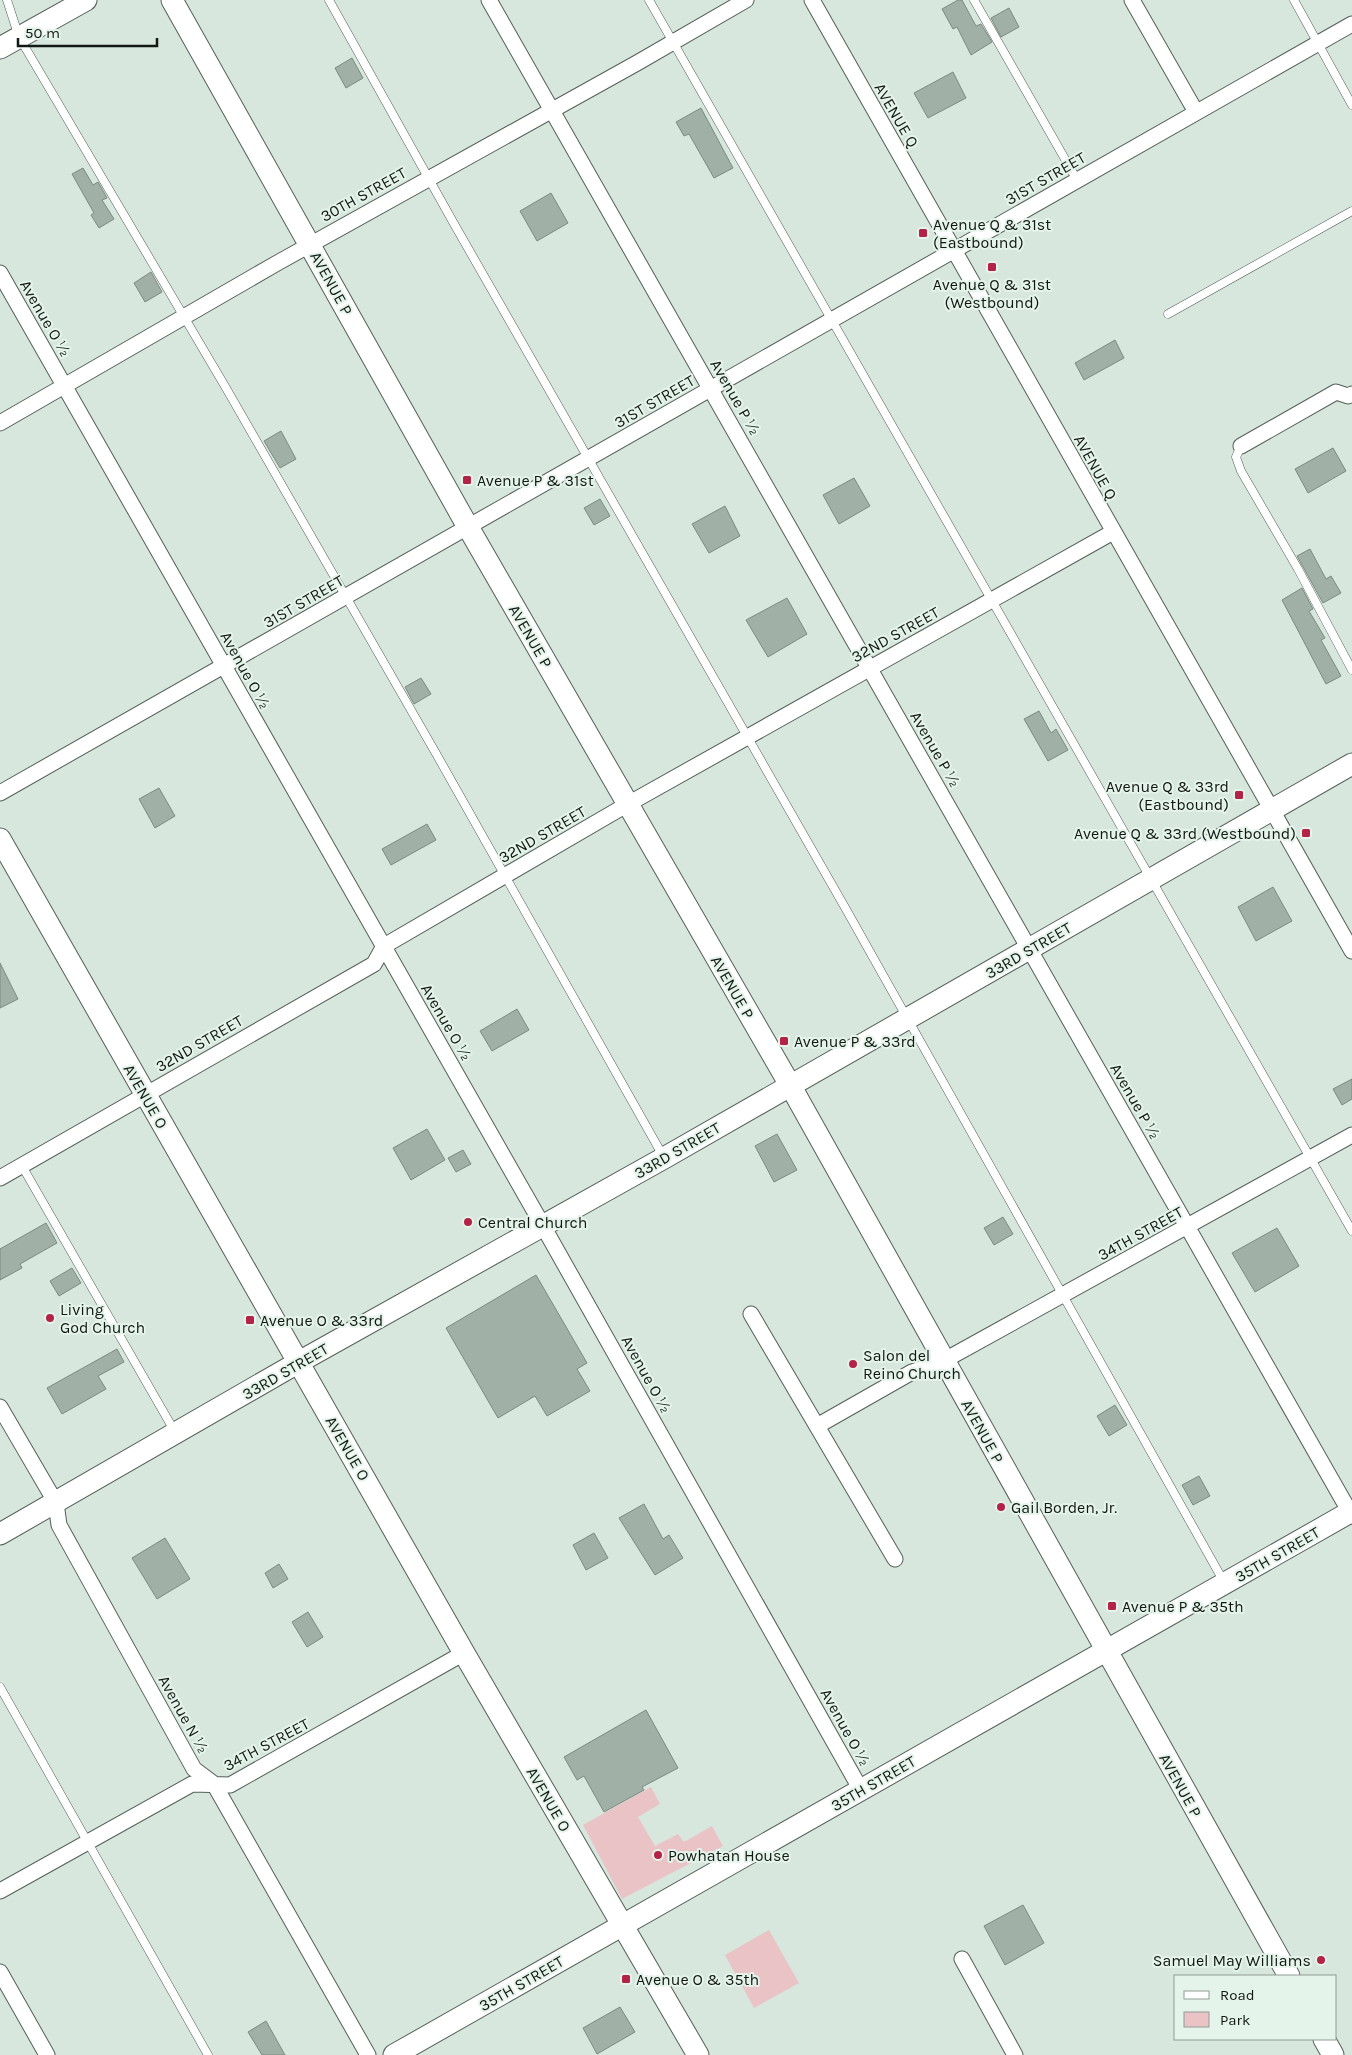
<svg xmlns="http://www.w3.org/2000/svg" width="1352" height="2055" viewBox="0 0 1352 2055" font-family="Karla,sans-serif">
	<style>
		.green { fill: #e9c3c6 }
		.building { fill: #a1b0a6; stroke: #7c8a81 }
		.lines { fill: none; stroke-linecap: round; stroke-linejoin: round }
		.lane-casing { stroke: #536058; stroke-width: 9 }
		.street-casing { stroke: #536058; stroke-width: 17 }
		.secondary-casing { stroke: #536058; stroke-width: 23 }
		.lane { stroke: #fff; stroke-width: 8 }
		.street { stroke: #fff; stroke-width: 15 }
		.secondary { stroke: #fff; stroke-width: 21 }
		.poi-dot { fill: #b42247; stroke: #e5f4ea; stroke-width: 2 }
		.labels { text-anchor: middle; stroke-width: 4; stroke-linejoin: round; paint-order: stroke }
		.street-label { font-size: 16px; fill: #121814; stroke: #e5f4ea }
		.poi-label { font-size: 16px; fill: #121814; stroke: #e5f4ea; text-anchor: start }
	</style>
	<rect width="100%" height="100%" fill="#d7e7dd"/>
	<!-- green -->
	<path class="green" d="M651 1787 660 1804 638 1817 655 1846 678 1834 684 1842 712 1826 723 1846 622 1899 583 1825Z
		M769 1930 799 1983 754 2008 725 1955Z"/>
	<!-- building -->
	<path class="building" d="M958 0H962L976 26 981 24 992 42 971 55 957 27 953 29 942 9Z
		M1009 8 1019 27 1001 37 991 18Z
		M352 58 363 78 346 88 335 68Z
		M953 72 966 98 928 118 914 93Z
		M701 108 733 168 714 178 689 134 684 136 676 122Z
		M83 168 93 185 98 182 107 198 102 200 114 219 99 228 91 215 94 213 72 174Z
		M551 193 568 223 537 241 520 211Z
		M151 272 162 292 145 302 134 283Z
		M1115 340 1124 358 1084 380 1075 363Z
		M281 431 296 459 280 468 264 441Z
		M1333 448 1346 471 1308 493 1295 469Z
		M854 478 870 506 839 524 823 495Z
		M600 499 610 516 594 525 584 508Z
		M725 506 740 536 709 553 692 524Z
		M1310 549 1326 579 1331 576 1341 593 1323 603 1297 556Z
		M1302 588 1313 609 1309 611 1325 638 1321 640 1341 676 1326 684 1282 600Z
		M787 598 807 634 768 657 746 620Z
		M421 678 431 694 414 704 405 687Z
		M1039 711 1051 733 1056 729 1068 750 1048 761 1024 719Z
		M159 788 175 816 155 828 139 799Z
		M427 824 436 840 391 865 382 849Z
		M1273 887 1292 921 1256 941 1238 907Z
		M0 963 18 999 0 1008Z
		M517 1009 529 1030 492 1051 480 1031Z
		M1352 1079V1099L1342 1105 1333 1089Z
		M427 1129 445 1160 411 1180 393 1148Z
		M777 1134 797 1170 774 1182 755 1146Z
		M463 1150 471 1164 456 1172 448 1158Z
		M1003 1217 1013 1234 994 1245 984 1228Z
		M46 1223 57 1243 20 1264 22 1268 0 1280V1249Z
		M1277 1228 1299 1266 1255 1292 1232 1253Z
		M72 1268 81 1283 59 1296 50 1281Z
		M536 1275 587 1363 577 1369 590 1391 547 1416 535 1396 498 1418 446 1328Z
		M117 1349 124 1362 98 1376 106 1389 62 1414 47 1388Z
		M1115 1405 1127 1425 1109 1436 1097 1416Z
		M1199 1476 1210 1496 1193 1505 1182 1485Z
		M644 1504 663 1539 669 1535 683 1558 655 1575 619 1518Z
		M594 1533 608 1558 586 1570 573 1545Z
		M165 1538 190 1579 157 1599 132 1558Z
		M279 1564 288 1579 273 1588 265 1573Z
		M308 1612 323 1637 307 1647 292 1622Z
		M646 1710 678 1768 642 1787 644 1790 604 1812 584 1776 577 1780 564 1757Z
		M1023 1905 1044 1943 1005 1965 984 1926Z
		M620 2007 635 2032 597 2054 583 2028Z
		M266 2021 285 2055H262L248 2032Z"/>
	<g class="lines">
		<!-- lane casing -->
		<g class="lane-casing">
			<path id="lane" d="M7 0 19 37 226 388 438 757 663 1156
				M329 0 453 222 847 911 1224 1582
				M649 0 1352 1231
				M974 0 1077 180
				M1294 0 1352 105
				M1168 314 1352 211
				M1241 446 1236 457 1241 471 1298 569 1352 670
				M22 1166 175 1432
				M0 1687 208 2055"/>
		</g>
		<!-- street casing -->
		<g class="street-casing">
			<path id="street" d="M489 0 1352 1516
				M812 0 1352 951
				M1132 0 1196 112
				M0 273 543 1226 861 1790
				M0 423 279 262 637 63 746 0
				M1241 446 1336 392 1348 396 1352 394
				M0 793 1352 24
				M0 1178 374 964 384 946 628 804 1113 532
				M751 1314 895 1559
				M0 1407 56 1503 59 1525 194 1769 214 1784 368 2055
				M817 1426 912 1372 943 1361 1352 1135
				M0 1891 192 1784 230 1785 464 1653
				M962 1959 1015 2055
				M0 1972 47 2055"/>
		</g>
		<!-- secondary casing -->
		<g class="secondary-casing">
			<path id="secondary" d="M172 0 468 527 790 1085 1289 1976
				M0 48 86 0
				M0 839 464 1653 698 2055
				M0 1534 299 1362 664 1158 1352 764
				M1324 2039 1333 2055
				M394 2055 1352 1511"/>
		</g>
		<!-- lane -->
		<use href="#lane" class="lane"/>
		<!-- street -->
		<use href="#street" class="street"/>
		<!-- secondary -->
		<use href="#secondary" class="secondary"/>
	</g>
	<!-- markers -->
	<g class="poi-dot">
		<rect x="918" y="228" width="10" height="10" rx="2.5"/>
		<rect x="987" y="262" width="10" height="10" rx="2.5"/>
		<rect x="462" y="475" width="10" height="10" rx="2.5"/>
		<rect x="1234" y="790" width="10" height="10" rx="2.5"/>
		<rect x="1301" y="828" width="10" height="10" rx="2.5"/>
		<rect x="779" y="1036" width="10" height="10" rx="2.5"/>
		<circle cx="468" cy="1222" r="5"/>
		<circle cx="50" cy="1318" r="5"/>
		<rect x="245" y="1315" width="10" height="10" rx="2.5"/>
		<circle cx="853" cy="1364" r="5"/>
		<circle cx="1001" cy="1507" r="5"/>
		<rect x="1107" y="1601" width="10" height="10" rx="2.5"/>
		<circle cx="658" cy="1855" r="5"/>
		<circle cx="1321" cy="1960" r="5"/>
		<rect x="621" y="1974" width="10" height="10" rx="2.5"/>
	</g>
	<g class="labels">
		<!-- street labels -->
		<g class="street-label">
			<text transform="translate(897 115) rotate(60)" y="6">AVENUE Q</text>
			<text transform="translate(1045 178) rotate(-30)" y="6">31ST STREET</text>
			<text transform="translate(363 194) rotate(-29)" y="6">30TH STREET</text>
			<text transform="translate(332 283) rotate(61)" y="6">AVENUE P</text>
			<text transform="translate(46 318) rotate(60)" y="6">Avenue O ½</text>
			<text transform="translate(736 397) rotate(60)" y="6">Avenue P ½</text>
			<text transform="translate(654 401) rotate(-30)" y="6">31ST STREET</text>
			<text transform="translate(1096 467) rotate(61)" y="6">AVENUE Q</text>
			<text transform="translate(303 601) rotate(-30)" y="6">31ST STREET</text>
			<text transform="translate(895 634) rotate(-29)" y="6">32ND STREET</text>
			<text transform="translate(531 636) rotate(60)" y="6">AVENUE P</text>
			<text transform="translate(246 670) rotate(61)" y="6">Avenue O ½</text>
			<text transform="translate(936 749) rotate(60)" y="6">Avenue P ½</text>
			<text transform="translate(542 834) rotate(-30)" y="6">32ND STREET</text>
			<text transform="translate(1028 950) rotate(-30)" y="6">33RD STREET</text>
			<text transform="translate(733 987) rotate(60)" y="6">AVENUE P</text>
			<text transform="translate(447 1022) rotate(60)" y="6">Avenue O ½</text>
			<text transform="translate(199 1043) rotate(-30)" y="6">32ND STREET</text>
			<text transform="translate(146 1096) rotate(60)" y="6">AVENUE O</text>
			<text transform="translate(1136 1101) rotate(60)" y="6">Avenue P ½</text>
			<text transform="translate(677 1150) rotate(-30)" y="6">33RD STREET</text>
			<text transform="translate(1140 1233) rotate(-29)" y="6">34TH STREET</text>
			<text transform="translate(285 1371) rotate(-30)" y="6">33RD STREET</text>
			<text transform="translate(647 1374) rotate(61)" y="6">Avenue O ½</text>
			<text transform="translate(983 1431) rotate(61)" y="6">AVENUE P</text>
			<text transform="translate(348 1448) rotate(60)" y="6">AVENUE O</text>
			<text transform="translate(1277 1554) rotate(-30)" y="6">35TH STREET</text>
			<text transform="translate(184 1714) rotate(61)" y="6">Avenue N ½</text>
			<text transform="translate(846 1727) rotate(61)" y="6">Avenue O ½</text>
			<text transform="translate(266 1744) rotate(-28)" y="6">34TH STREET</text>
			<text transform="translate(873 1783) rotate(-30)" y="6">35TH STREET</text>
			<text transform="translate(1181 1785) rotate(61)" y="6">AVENUE P</text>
			<text transform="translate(549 1799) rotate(60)" y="6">AVENUE O</text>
			<text transform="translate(521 1983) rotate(-30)" y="6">35TH STREET</text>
		</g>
		<!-- poi labels -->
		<g class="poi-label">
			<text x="933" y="230">Avenue Q &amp; 31st<tspan x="933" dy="18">(Eastbound)</tspan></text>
			<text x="992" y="290" text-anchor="middle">Avenue Q &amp; 31st<tspan x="992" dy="18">(Westbound)</tspan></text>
			<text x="477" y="486">Avenue P &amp; 31st</text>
			<text x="1229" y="792" text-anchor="end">Avenue Q &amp; 33rd<tspan x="1229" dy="18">(Eastbound)</tspan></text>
			<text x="1296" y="839" text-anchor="end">Avenue Q &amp; 33rd (Westbound)</text>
			<text x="794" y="1047">Avenue P &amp; 33rd</text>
			<text x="478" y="1228">Central Church</text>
			<text x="60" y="1315">Living<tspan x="60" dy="18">God Church</tspan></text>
			<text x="260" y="1326">Avenue O &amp; 33rd</text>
			<text x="863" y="1361">Salon del<tspan x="863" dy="18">Reino Church</tspan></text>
			<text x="1011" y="1513">Gail Borden, Jr.</text>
			<text x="1122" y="1612">Avenue P &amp; 35th</text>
			<text x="668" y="1861">Powhatan House</text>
			<text x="1311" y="1966" text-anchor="end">Samuel May Williams</text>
			<text x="636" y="1985">Avenue O &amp; 35th</text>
		</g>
	</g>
	<!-- legend -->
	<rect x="1174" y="1975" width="162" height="65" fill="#e5f4ea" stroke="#919c94"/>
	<rect x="1184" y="1991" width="25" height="8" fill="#ffffff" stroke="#919c94"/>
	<text x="1220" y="2000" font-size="15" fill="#121814">Road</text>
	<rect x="1184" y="2012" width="25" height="15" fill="#e9c3c6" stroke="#919c94"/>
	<text x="1220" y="2025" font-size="15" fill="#121814">Park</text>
	<!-- scale -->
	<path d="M18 38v8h139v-8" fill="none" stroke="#121814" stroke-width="2.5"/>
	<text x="25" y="38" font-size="15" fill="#121814" stroke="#e5f4ea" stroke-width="4" paint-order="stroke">50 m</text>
</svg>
